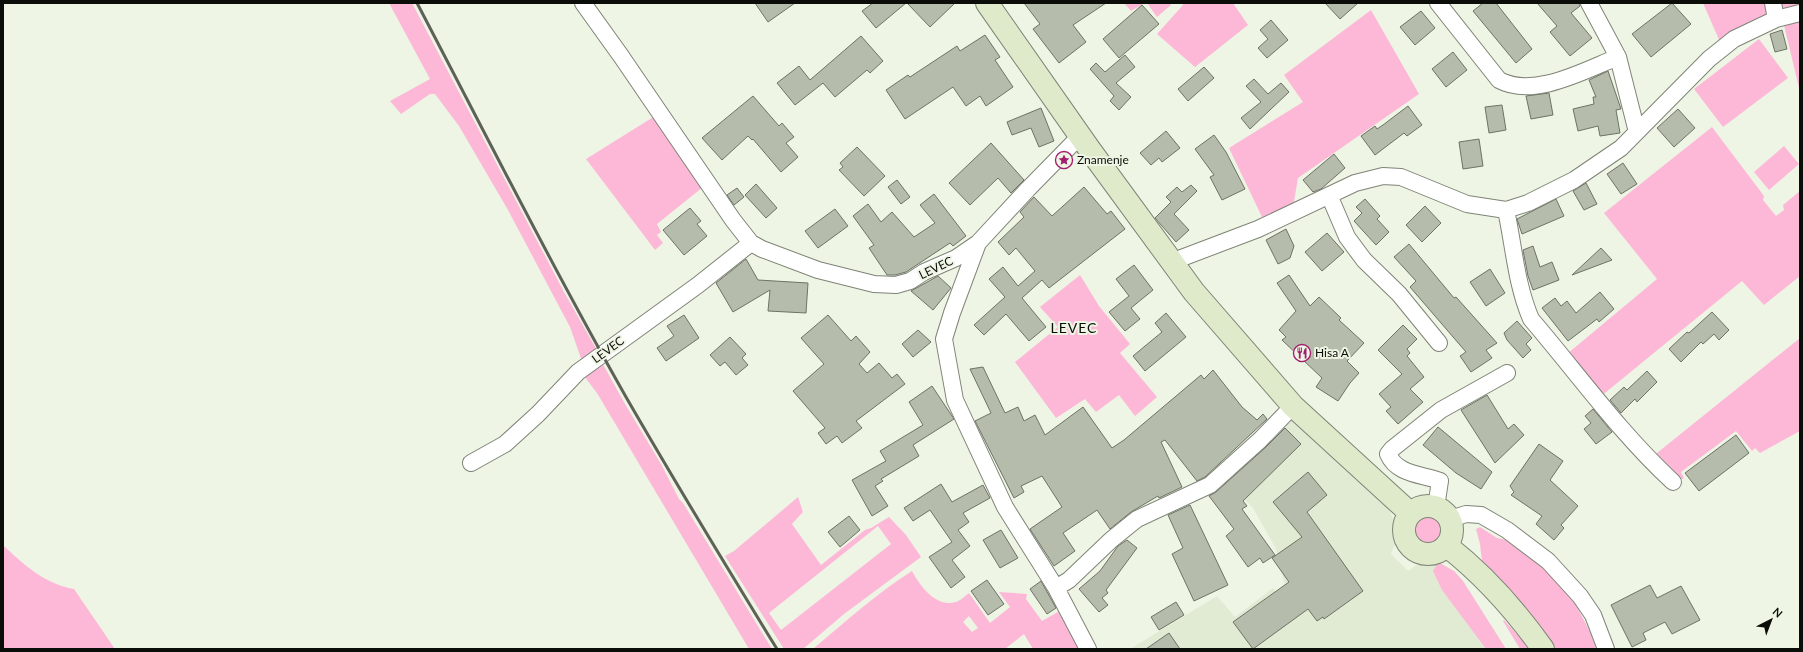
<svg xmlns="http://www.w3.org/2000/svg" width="1803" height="652" viewBox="0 0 1803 652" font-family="Lato,sans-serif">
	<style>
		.built { fill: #e1ebd3 }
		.green { fill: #fdb8d8; fill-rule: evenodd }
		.building { fill: #b5bcac; stroke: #6d7365 }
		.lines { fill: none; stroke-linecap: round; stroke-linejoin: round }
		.minor-casing { stroke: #7e8476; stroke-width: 18 }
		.secondary-casing { stroke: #7e8476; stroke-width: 24 }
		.minor { stroke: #fff; stroke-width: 16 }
		.secondary { stroke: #dfeacb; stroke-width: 22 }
		.rail { stroke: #5e6158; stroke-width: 3 }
		.labels { text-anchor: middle; stroke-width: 4; stroke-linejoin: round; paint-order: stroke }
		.poi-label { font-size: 12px; fill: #0b0d08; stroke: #eef5e4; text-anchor: start }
		.street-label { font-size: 12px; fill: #0b0d08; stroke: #eef5e4 }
		.quarter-label { font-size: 14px; letter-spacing: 1px; fill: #0b0d08; stroke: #eef5e4 }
	</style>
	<rect width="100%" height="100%" fill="#eef5e4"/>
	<!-- built -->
	<path class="built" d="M1292 413 1390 511 1397 528V538L1391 554 1408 571 1421 562 1428 561 1438 562 1454 571 1463 581 1506 649H1130L1217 596 1235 617 1273 588 1277 593 1285 586 1276 549 1253 508 1222 478Z"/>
	<!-- green -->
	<path class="green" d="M389 3H412L564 292 598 352 583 364 570 327 508 210 459 126 435 94H430L401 114 390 101 430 79Z
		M1124 3H1145L1131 11Z
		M1147 3H1170L1171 5 1157 17Z
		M1182 3H1233L1248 25 1195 67 1157 34 1183 5Z
		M1703 3H1769V10L1766 16 1720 42Z
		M1779 3H1797L1799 11 1782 12Z
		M1371 10 1419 94 1298 178 1293 207 1262 217 1229 148 1303 102 1284 75Z
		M1800 19V92L1783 21Z
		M1759 39 1788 78 1723 127 1694 89Z
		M655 116 703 187 657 224 661 232 657 235 663 243 655 250 586 159Z
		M1712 127 1764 196 1763 200 1776 216 1784 210 1783 205 1800 191V276L1764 305 1742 281 1600 397 1567 354 1657 279 1604 213Z
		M1784 146 1799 164 1769 190 1754 172Z
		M1080 275 1099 306 1130 344 1120 353 1157 397 1135 416 1119 395 1096 412 1085 399 1056 418 1015 362 1058 327 1040 307Z
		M1800 338V431L1760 453 1755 448 1752 451 1736 431 1681 472 1684 478 1681 480 1652 457Z
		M600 359 625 404 661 464 679 499 683 503 772 649H749L597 393 584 376Z
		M798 497 803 512 792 524 821 565 865 530 871 528 889 517 906 535 921 557 844 614 803 649H784L725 556 734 551ZM878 526 891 544 781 630 769 613Z
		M1409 531a18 18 0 1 1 36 0a18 18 0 1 1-36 0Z
		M1480 527 1497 538 1507 540 1535 561 1558 582 1576 605 1591 634 1596 649H1556L1521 602 1482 561 1480 544 1476 529Z
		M3 545C24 565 45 584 74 589L115 649H3Z
		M1438 562 1454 571 1463 581 1506 649H1486L1442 590 1433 571Z
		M912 571C920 586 936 608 956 602 960 601 965 596 969 593L990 623 1010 607 999 592 1027 594 1026 599 1042 621 1063 609 1081 649H1033L1024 634 1005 649H813C845 622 876 594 912 571ZM969 616 978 628 972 632 963 622Z
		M1504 620 1530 649H1520L1503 621Z"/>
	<!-- building -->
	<path class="building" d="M755 3H795L768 22Z
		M873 3H906L876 28 862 11Z
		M907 3H955L930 27Z
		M1024 3H1106L1073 25 1086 42 1059 63 1033 29 1040 24Z
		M1325 3H1358L1340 19Z
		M1483 3H1496L1532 49 1516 63 1473 11Z
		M1537 3H1580V6L1571 13 1592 38 1570 56 1550 32 1557 26Z
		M1672 3 1691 24 1651 57 1632 34Z
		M1142 5 1159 24 1119 58 1103 39Z
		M1421 11 1435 28 1415 45 1400 27Z
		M1271 20 1288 40 1267 58 1258 48 1268 39 1260 30Z
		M1782 30 1787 49 1775 52 1770 34Z
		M985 35 1000 57 995 60 1013 87 986 106 980 96 966 106 953 87 905 119 886 90 908 75 910 77 957 46 960 51Z
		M861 36 883 61 870 73 867 70 835 97 823 83 795 105 777 83 799 66 810 80Z
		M1453 52 1467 70 1446 87 1432 69Z
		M1125 55 1135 67 1116 83 1131 97 1119 110 1110 101 1114 96 1090 69 1096 63 1105 72Z
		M1204 67 1214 78 1188 101 1178 89Z
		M1608 71 1621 109 1616 110 1620 133 1600 136 1598 126 1578 131 1573 109 1594 104 1593 97H1596L1589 80Z
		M1254 79 1268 94 1281 83 1289 92 1250 129 1241 118 1261 102 1246 86Z
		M1549 93 1553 115 1531 119 1526 96Z
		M753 96 779 126 782 123 794 137 786 143 798 157 781 172 753 139 752 140 748 136 722 160 702 138Z
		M1502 105 1506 130 1489 133 1485 107Z
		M1408 106 1422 125 1407 136 1404 133 1375 155 1361 136 1375 126 1377 129 1383 125Z
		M1041 108 1054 141 1039 147 1031 128 1012 135 1007 122Z
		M1678 109 1695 128 1674 147 1657 128Z
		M1166 131 1180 148 1162 162 1159 158 1151 165 1140 153Z
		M1214 135 1226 152 1245 189 1222 200 1210 177 1214 175 1195 149Z
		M1479 139 1483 166 1463 169 1459 142Z
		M991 143 1024 180 1011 193 998 178 970 205 949 183Z
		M857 147 885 176 864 196 839 170 843 167 840 163Z
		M1334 154 1345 168 1321 189 1313 192 1303 180Z
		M1623 163 1637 184 1621 194 1607 174Z
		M897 180 910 197 901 204 888 187Z
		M1586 183 1597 204 1584 210 1573 191Z
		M756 184 777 208 766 218 745 195Z
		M1191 185 1197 191 1174 214 1189 230 1176 242 1155 218 1171 202 1166 197 1177 187 1182 192Z
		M1084 187 1107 214 1111 211 1125 229 1049 288 1042 280 1022 298 1046 327 1029 341 1006 314 984 335 974 325 1005 297 989 279 1003 267 1018 286 1035 271 1016 248 1009 255 998 242 1024 217 1020 212 1034 197 1052 216Z
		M737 188 744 197 734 205 727 195Z
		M934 194 966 236 953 246 950 243 906 272 895 275H887L869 248 874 245 853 216 868 204 881 222 892 212 914 237 935 223 920 205Z
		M1365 199 1380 216 1377 219 1389 232 1376 245 1354 221 1362 213 1356 207Z
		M1556 199 1564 216 1522 234 1517 219Z
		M1425 206 1441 223 1422 242 1406 225Z
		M690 208 701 221 697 224 707 236 684 255 663 230Z
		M835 209 848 226 818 248 805 231Z
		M1286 229 1294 246 1290 258 1278 264 1266 240Z
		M1327 233 1344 252 1322 271 1305 252Z
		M1409 244 1454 298 1456 297 1497 343 1486 350 1492 358 1471 372 1460 356 1466 352 1410 287 1416 281 1394 257Z
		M1533 246 1540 267 1552 262 1559 280 1533 290 1528 276 1523 250Z
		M1601 248 1612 260 1572 275Z
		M746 259 758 280 808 283 806 313 768 311 770 290 733 312 716 283Z
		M1134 265 1153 290 1131 308 1140 319 1125 331 1109 312 1129 296 1116 279Z
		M1490 269 1505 293 1486 306 1470 282Z
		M1289 275 1310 306 1319 297 1341 318 1339 320 1364 343 1347 361 1359 373 1350 383 1338 401 1316 387 1322 378 1282 340 1286 337 1279 330 1296 311 1277 283Z
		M938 276 951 288 933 310 911 291Z
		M1600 292 1614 309 1599 322 1597 319 1568 341 1542 308 1555 298 1561 306 1567 301 1576 313Z
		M1712 312 1729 330 1719 340 1714 334 1703 344 1701 342 1681 362 1669 349 1687 332 1689 333Z
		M1166 313 1186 337 1145 371 1133 356 1162 332 1155 323Z
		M684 315 699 338 666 361 657 348 674 336 667 326Z
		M828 315 851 341 856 336 870 352 859 364 867 373 879 363 892 378 897 374 905 384 856 421 862 428 842 443 837 436 826 444 818 433 825 428 793 391 824 364 801 338Z
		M1517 321 1532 338 1526 344 1531 350 1523 358 1507 340 1504 333Z
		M1403 325 1417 339 1407 349 1410 353 1407 356 1424 377 1410 389 1423 402 1398 424 1386 411 1391 407 1379 394 1402 374 1378 350Z
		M918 330 931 342 913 357 902 344Z
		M730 337 746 354 742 358 748 365 736 375 725 362 720 366 710 355Z
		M983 367 1005 413 1018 407 1024 421 1035 415 1045 435 1083 407 1112 448 1124 440 1201 375 1204 379 1213 370 1242 407 1257 420 1263 414 1267 419 1205 477 1197 481 1165 440 1161 442 1182 487 1159 498 1158 496 1131 512 1110 529 1097 510 1063 533 1075 551 1054 566 1030 529 1062 507 1042 476 1021 486 1024 492 1014 498 975 421 991 413 970 369Z
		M1647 371 1657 382 1637 402 1635 399 1621 413 1610 400 1624 387 1627 390Z
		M932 386 954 419 913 445 919 456 881 479 883 481 875 486 888 506 872 516 852 480 886 461 880 451 923 425 909 402Z
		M1487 395 1508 429 1514 424 1524 435 1495 463 1461 410Z
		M1593 409 1612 432 1596 444 1584 429 1591 423 1585 416Z
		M1438 427 1492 472 1481 489 1456 473 1423 445Z
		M1285 428 1301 444 1243 501 1247 506 1242 509 1275 555 1263 563 1260 558 1248 567 1226 536 1234 529 1209 496 1216 492 1266 447Z
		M1736 435 1749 453 1699 491 1685 473Z
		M1539 444 1563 461 1550 480 1578 506 1561 525 1564 528 1554 540 1536 524 1542 516 1511 495 1514 492 1510 486Z
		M1308 472 1327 495 1307 512 1363 591 1324 619 1323 617 1317 621 1308 609 1253 649 1233 622 1289 582 1272 558 1302 537 1273 502Z
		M941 484 952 502 983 485 990 498 963 513 969 522 958 530 970 546 952 560 965 577 951 588 929 557 952 542 930 510 913 521 904 508Z
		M1190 505 1228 585 1194 601 1172 554 1183 548 1168 515Z
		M849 516 860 530 840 547 828 532Z
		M1001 530 1018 558 1000 568 983 540Z
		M1127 540 1137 548 1106 590 1108 593 1102 598 1108 605 1099 612 1079 589 1100 571 1118 546Z
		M987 580 1004 604 988 615 971 591Z
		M1041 581 1056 608 1047 614 1030 589Z
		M1650 585 1657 598 1681 586 1700 620 1672 634 1665 622 1643 633 1646 640 1632 647 1611 605Z
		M1176 602 1184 615 1159 630 1151 617Z
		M1169 633 1180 649H1146Z"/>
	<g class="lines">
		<!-- minor casing -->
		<g class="minor-casing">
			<path id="minor" d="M583 3 621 56 733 220 751 243 762 249 818 270 874 284 896 285 910 281 924 272 956 258 978 243 1028 189 1080 136
				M1438 3 1499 80C1534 99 1585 70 1618 57
				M1589 3 1618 57 1637 132
				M1773 3 1776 19
				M1329 195 1347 237 1364 260 1399 294 1439 343
				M1506 210C1514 247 1516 284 1531 319 1578 374 1620 433 1673 482
				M978 243 952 313 944 339 955 400 1005 507 1056 588 1088 649
				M1171 262 1258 229 1355 183 1383 176 1401 177 1467 204 1506 210 1528 203 1574 180 1621 148 1709 59 1734 39 1776 19 1800 13
				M471 463 505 444 538 414 578 372 698 285 751 243
				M1436 507 1440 481C1422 474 1397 475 1388 454L1392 449 1441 410 1507 373
				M1450 519 1466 514 1481 515 1507 530 1548 561 1580 596 1593 615 1606 649
				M1056 588 1069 580 1111 540 1137 519 1210 485 1260 440 1293 406"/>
		</g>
		<!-- secondary casing -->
		<g class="secondary-casing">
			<path id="secondary" d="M987 3 1090 150 1194 292 1293 406 1410 513
				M1404 530a24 24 0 1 1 48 0a24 24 0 1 1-48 0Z
				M1447 546C1484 575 1516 611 1543 649"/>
		</g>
		<!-- minor -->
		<use href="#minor" class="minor"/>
		<!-- secondary -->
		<use href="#secondary" class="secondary"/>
		<!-- rail -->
		<path class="rail" d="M417 3C486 135 553 268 626 397 675 482 726 566 777 649"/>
	</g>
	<!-- icons -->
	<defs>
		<g id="sight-ring" transform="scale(0.9)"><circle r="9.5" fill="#eef5e4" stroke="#a21f6d" stroke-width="1.5"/><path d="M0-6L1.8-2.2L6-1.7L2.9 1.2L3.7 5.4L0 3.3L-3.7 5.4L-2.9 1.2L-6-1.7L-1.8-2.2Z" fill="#a21f6d"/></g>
		<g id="restaurant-ring" transform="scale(0.9)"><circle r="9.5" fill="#eef5e4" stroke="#a21f6d" stroke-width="1.5"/><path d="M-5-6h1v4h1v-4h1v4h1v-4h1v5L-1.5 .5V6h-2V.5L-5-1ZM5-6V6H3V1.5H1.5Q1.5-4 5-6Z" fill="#a21f6d"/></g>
	</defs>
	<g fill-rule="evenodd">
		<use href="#sight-ring" x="1064" y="160"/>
		<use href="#restaurant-ring" x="1302" y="353"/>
	</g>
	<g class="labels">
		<!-- poi labels -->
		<g class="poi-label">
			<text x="1077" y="164">Znamenje</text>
			<text x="1315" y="357">Hisa A</text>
		</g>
		<!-- street labels -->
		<g class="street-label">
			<text transform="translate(936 268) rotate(-26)" y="4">LEVEC</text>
			<text transform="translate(608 350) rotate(-36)" y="4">LEVEC</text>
		</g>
		<!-- quarter labels -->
		<g class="quarter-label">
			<text x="1074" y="333">LEVEC</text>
		</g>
	</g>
	<!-- border -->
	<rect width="1803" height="652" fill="none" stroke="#0b0d08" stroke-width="8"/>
	<!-- north arrow -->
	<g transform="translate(1771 620) rotate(42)" stroke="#eef5e4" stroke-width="3" paint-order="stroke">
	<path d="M0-3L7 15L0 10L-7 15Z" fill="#0b0d08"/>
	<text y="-6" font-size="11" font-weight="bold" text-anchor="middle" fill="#0b0d08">N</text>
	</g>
</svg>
